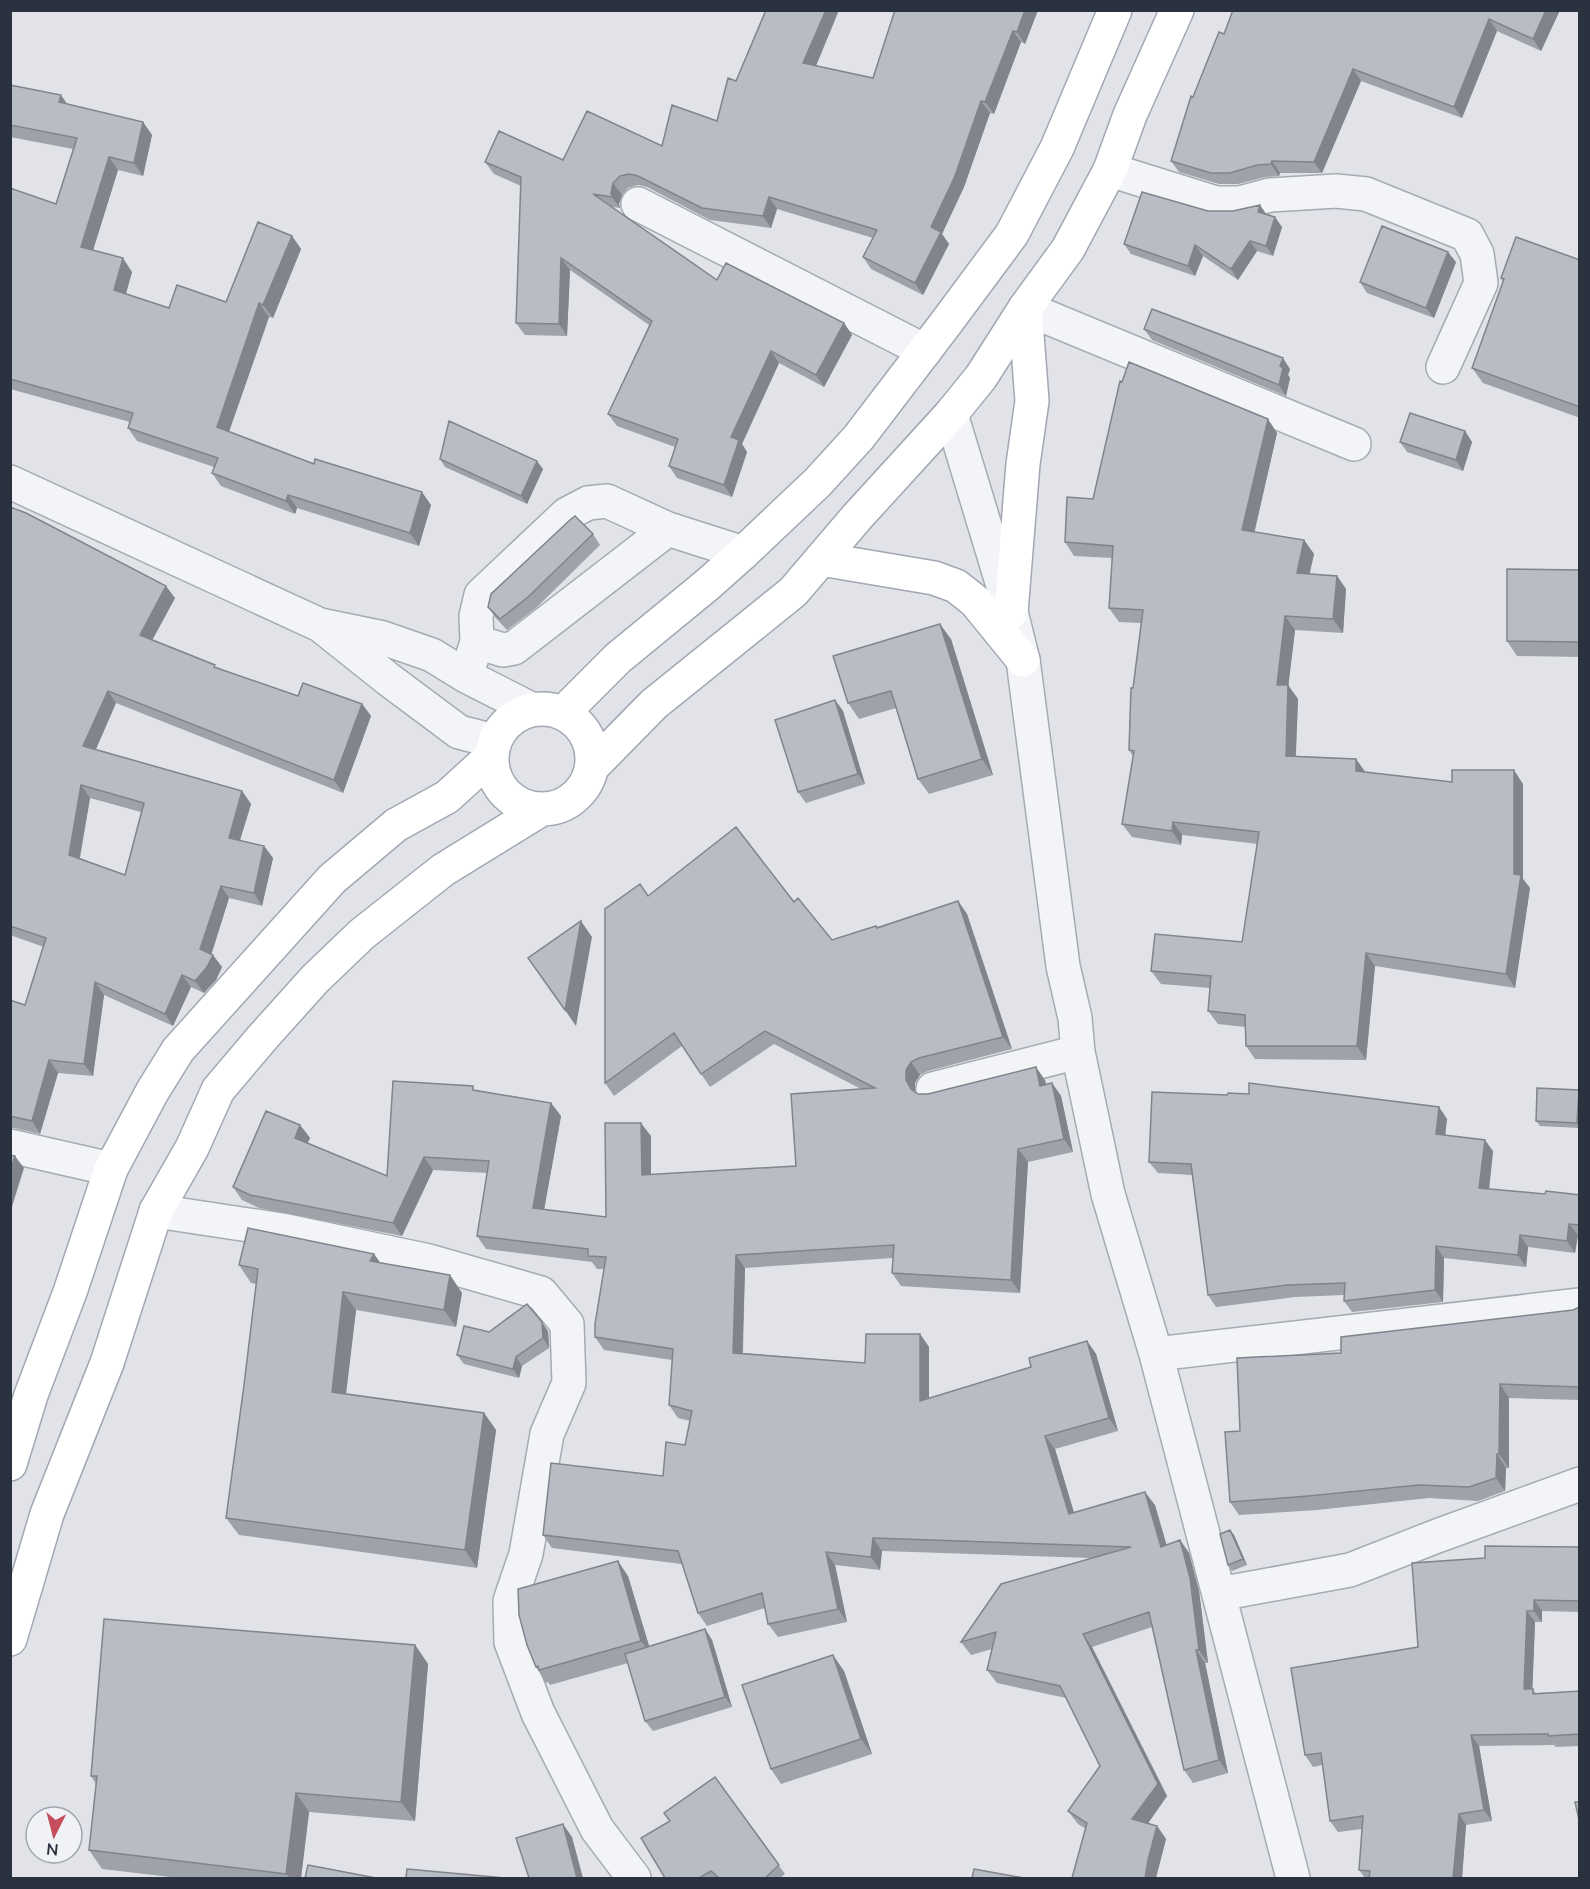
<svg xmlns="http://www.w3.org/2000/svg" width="1590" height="1889" viewBox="0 0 1590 1889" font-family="Mulish,sans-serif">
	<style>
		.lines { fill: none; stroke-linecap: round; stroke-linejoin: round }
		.minor-casing { stroke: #a6aab2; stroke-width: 36 }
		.major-casing { stroke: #a1a8b3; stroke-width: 36 }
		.minor { stroke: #f3f4f7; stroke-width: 33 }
		.major { stroke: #fff; stroke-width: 33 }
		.wall { fill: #9ea2a9; fill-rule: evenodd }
		.shaded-wall { fill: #81848a }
		.building { fill: #b8bcc5; stroke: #81848a; stroke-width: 1.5; fill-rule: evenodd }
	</style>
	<rect width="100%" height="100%" fill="#e1e3e8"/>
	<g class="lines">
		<!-- minor casing -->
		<g class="minor-casing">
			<path id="minor" d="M1110 170 1216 203H1240L1270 195 1336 191 1366 194 1467 235 1477 254 1481 283 1443 367
				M638 204 925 351
				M1025 308 1354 444
				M951 414 1011 612 1023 660 1063 966 1075 1018 1078 1052 1108 1194 1156 1354 1293 1878
				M10 482 320 625 383 638 432 655 466 676 531 709
				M324 628 388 679 459 732 494 741
				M477 642 503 650 514 648 668 529
				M466 676 477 642 476 616 481 595 567 514 588 503 607 501 668 529 743 553
				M933 1089 1078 1052
				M10 1146 111 1169
				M156 1211 282 1230 429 1261 541 1293 567 1324 569 1383 547 1434 526 1554 510 1601 511 1642 538 1713 597 1829 634 1878
				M1156 1354 1580 1305
				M1219 1594 1350 1570 1437 1536 1580 1484"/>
		</g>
		<!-- major casing -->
		<g class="major-casing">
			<path id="major" d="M821 559 934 578 956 586 975 601 1023 660
				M1011 612 1023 464 1032 401 1025 308
				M492 759a50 50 0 1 1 100 0a50 50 0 1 1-100 0Z
				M563 713 618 658 707 585 743 553 818 482 859 437 946 323 1012 234 1057 148 1115 10
				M592 767 654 704 793 592 857 517 951 414 981 377 1025 308 1068 249 1110 170 1130 115 1177 10
				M10 1464 31 1395 70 1292 111 1169 152 1092 178 1050 332 879 396 825 447 797 491 757
				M10 1639 47 1514 107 1363 156 1211 192 1148 218 1090 262 1038 315 979 362 934 443 870 542 809"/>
		</g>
		<!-- minor -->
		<use href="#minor" class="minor"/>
		<!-- major -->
		<use href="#major" class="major"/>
	</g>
	<!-- wall -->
	<path class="wall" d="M839 10 816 66 873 78 895 10H1038L1025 44 1021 42 994 114 990 113 964 187 942 234 949 244 923 295 871 269 863 257 873 238 777 209 771 228 710 220 647 187 638 185 628 188 622 195 619 204 620 208 612 207 717 280 844 323 852 335 824 387 779 363 742 444 747 452 732 497 677 478 669 466 675 447 617 426 608 414 649 325 570 270 567 336 525 335 516 323 521 186 494 174 485 162 563 160 662 146 717 121 736 81Z
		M1233 10H1560L1541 51 1497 31 1462 118 1361 81 1322 173H1280L1279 176 1265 177 1238 184H1219L1179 172 1171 161 1193 97 1224 34Z
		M10 85 68 104 143 122 152 135 143 176 118 170 93 250 132 272 126 294 169 308 226 302 292 236 301 249 273 318 269 317 229 432 314 464 431 505 419 546 297 508 295 514 221 486 212 473 214 467 137 441 128 428 130 422 10 389V188L56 204 73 149 10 137Z
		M1208 211 1267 214 1282 227 1273 256 1257 251 1238 280 1203 256 1195 276 1131 254 1124 244Z
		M1580 260V418L1483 383 1472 368 1503 282 1501 278Z
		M1456 262 1434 318 1367 293 1360 282Z
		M1144 329 1290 369 1288 375 1290 378 1286 396 1152 340Z
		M1465 431 1472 442 1463 471 1407 452 1400 442Z
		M1277 433 1254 532 1304 540 1314 554 1309 574 1337 576 1346 589 1343 633 1295 630 1288 685 1298 699 1296 756 1356 759 1365 772 1452 782 1523 784V879L1530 888 1515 988 1375 966 1366 1060 1255 1059 1246 1046 1245 1027 1218 1024 1208 1011 1210 988 1161 984 1151 971 1242 942 1258 844 1182 835 1181 845 1132 837 1122 824 1133 756 1129 750 1133 688 1141 623 1119 622 1109 608 1112 558 1074 556 1065 542 1093 499Z
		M440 459 543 469 527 504 445 467Z
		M10 507 175 598 152 640 217 668 298 696 362 704 371 716 343 793 116 703 96 749 242 791 251 804 240 840 264 846 273 858 262 906 229 898 211 954 222 967 216 980 204 993 191 987 173 1026 104 995 93 1076 58 1073 40 1134 14 1128H10V1000L25 1005 44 947 10 935ZM90 798 141 812 125 875 80 858Z
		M593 534 600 545 536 608 507 630 495 617 488 607Z
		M1580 570V657L1517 656 1507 641Z
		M951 639 993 775 929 794 918 779 896 708 859 719 848 703Z
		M835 700 843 711 865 784 806 803 798 792Z
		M648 896 794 902 832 940 877 927 958 901 967 914 1012 1049 928 1071 920 1075 915 1083V1092L918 1094H928L1045 1080 1046 1084 1052 1083 1061 1096 1073 1152 1028 1162 1020 1293 901 1286 892 1273 893 1258 745 1268 743 1353 865 1363 920 1334 929 1347V1398L1031 1367 1087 1341 1096 1354 1118 1431 1055 1449 1074 1512 1155 1505 1166 1546 1180 1540 1189 1553 1199 1591 1208 1663H1205L1228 1773 1193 1783 1184 1770 1152 1627 1092 1647 1167 1796 1148 1823 1157 1826 1166 1839 1157 1873 1078 1824 1068 1811 1100 1766 1066 1698 997 1683 987 1670 992 1649 971 1655 961 1642 1092 1558 882 1551 880 1570 835 1565 847 1622 778 1637 768 1624 765 1608 707 1626 698 1613 682 1564 552 1548 543 1535 663 1476 685 1445 690 1421 678 1418 669 1405 672 1360 604 1350 595 1337 604 1269H597L592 1262 486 1249 477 1236 487 1173 433 1170 402 1236 259 1208 242 1200 233 1187 300 1125 310 1138 307 1143 387 1176 476 1090 551 1103 561 1116 544 1210 606 1217 651 1136V1175L796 1166 861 1089 774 1044 710 1087 682 1046 614 1096 605 1083Z
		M1579 1090 1580 1128 1540 1126 1536 1121Z
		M1439 1107 1447 1119 1445 1135 1493 1151 1489 1189 1545 1194 1580 1195V1236L1578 1235 1575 1253 1528 1247 1526 1267 1444 1258 1443 1302 1352 1312 1344 1301V1295L1295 1297 1216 1307 1208 1295 1192 1175 1158 1173 1149 1162Z
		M374 1254 380 1263 450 1275 462 1293 456 1327 356 1310 346 1394 484 1413 496 1430 477 1568 239 1535 226 1518 244 1385 256 1284 251 1283 239 1265Z
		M1580 1307V1400L1509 1398V1468H1506L1505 1491 1478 1501 1429 1498 1317 1510 1239 1515 1230 1502 1240 1431 1341 1353 1573 1310Z
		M548 1331 549 1348 522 1366 519 1378 464 1364 457 1355Z
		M1230 1530 1234 1535 1247 1565 1232 1571 1228 1565Z
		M1580 1547V1612L1542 1611V1622H1535L1532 1689 1536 1693 1580 1691V1746L1556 1747 1554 1745 1479 1746 1492 1821 1466 1825 1462 1878H1365L1359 1870 1362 1829 1338 1832 1330 1821 1322 1765 1313 1767 1305 1755 1418 1647 1485 1558Z
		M628 1576 649 1646 705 1629 712 1640 732 1707 653 1731 645 1721 628 1663 550 1685 548 1682 546 1683 536 1667Z
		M415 1645 428 1664 415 1821 309 1812 301 1878H179L102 1869 89 1850 96 1784 91 1776Z
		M844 1671 872 1754 781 1784 771 1769Z
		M715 1777 785 1874 780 1878H665L670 1821Z"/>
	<!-- shaded-wall -->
	<path class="shaded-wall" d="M826 10H839L812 75 803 63Z
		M1025 10H1038L1025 44 1017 32Z
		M1546 10H1560L1541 51 1533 39Z
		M1489 19 1497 31 1462 118 1454 107Z
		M1013 31 1021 42 994 114 985 102Z
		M1353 69 1361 81 1322 173 1314 162Z
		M61 95 70 108 59 102Z
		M981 101 990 113 964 187 942 234 949 244 923 295 915 283 931 227Z
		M143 122 152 135 143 176 134 163Z
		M109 157 118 170 90 260 81 247Z
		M1272 161 1280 173 1279 176 1271 164Z
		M613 183 622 195 619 204 620 208 612 197 611 193Z
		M769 197 777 209 771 228 763 216Z
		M1260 205 1267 215 1258 212Z
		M1275 217 1282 227 1273 256 1266 246Z
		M292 236 301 249 273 318 263 305Z
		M1250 241 1257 251 1238 280 1231 269Z
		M1195 245 1203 256 1195 276 1188 266Z
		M1448 252 1456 262 1434 318 1426 308Z
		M123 258 132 272 123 303 114 290Z
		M561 258 570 270 567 336 559 324Z
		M259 303 269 317 226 440 217 427Z
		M844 323 852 335 824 387 816 375Z
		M771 351 779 363 742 444 747 452 732 497 724 485 731 437Z
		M1283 358 1290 369 1288 375 1290 378 1286 396 1279 385 1280 366Z
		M1268 419 1277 433 1252 543 1242 530Z
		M1465 431 1472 442 1463 471 1456 460Z
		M537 461 543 469 527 504 521 496Z
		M422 492 431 505 419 546 410 533Z
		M288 495 297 508 295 514 286 501Z
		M1304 540 1314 554 1307 586 1297 573Z
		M1337 576 1346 589 1343 633 1333 619Z
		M166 586 175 598 148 648 140 635Z
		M1285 616 1295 630 1287 698 1277 685Z
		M940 624 951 639 993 775 982 759Z
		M1288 685 1298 699 1295 769 1286 756Z
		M108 691 116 703 92 758 83 746Z
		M835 700 843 711 865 784 858 774Z
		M362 704 371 716 343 793 334 780Z
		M1356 759 1366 773 1356 771Z
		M1514 770 1523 784V879L1530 888 1515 988 1506 974 1514 874Z
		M81 785 90 798 78 867 69 855Z
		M242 791 251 804 237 850 229 838Z
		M1173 822 1182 835 1181 845 1172 831Z
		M264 846 273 858 262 906 254 893Z
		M221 886 229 898 209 962 200 949Z
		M958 901 967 914 1012 1049 1003 1037Z
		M581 921 592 937 576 1026 565 1010Z
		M1366 953 1375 966 1366 1060 1357 1046Z
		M213 955 222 967 216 980 204 993 195 981Z
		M182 975 191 987 173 1026 165 1014Z
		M95 982 104 995 93 1076 84 1064Z
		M49 1060 58 1073 40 1134 32 1121Z
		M911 1062 920 1075 915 1083V1093L911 1089 906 1080V1070Z
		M1036 1067 1045 1080 1049 1099 1040 1086Z
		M1052 1083 1061 1096 1073 1152 1064 1139Z
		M1579 1090 1580 1091V1126L1577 1123Z
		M551 1103 561 1116 542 1221 533 1208Z
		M1439 1107 1447 1119 1444 1146 1436 1134Z
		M641 1123 651 1136V1188L642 1175Z
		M300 1125 310 1138 304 1151 295 1138Z
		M1485 1140 1493 1151 1488 1199 1479 1188Z
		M1018 1149 1028 1162 1020 1293 1011 1280Z
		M15 1156 24 1168 10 1213V1172Z
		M424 1157 433 1170 402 1236 393 1223Z
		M1569 1224 1578 1235 1575 1253 1567 1241Z
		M1520 1235 1528 1247 1526 1267 1518 1255Z
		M1436 1246 1444 1258 1443 1302 1435 1290Z
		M374 1254 386 1271 370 1261Z
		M736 1255 745 1268 742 1365 733 1353Z
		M450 1275 462 1293 456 1327 444 1310Z
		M343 1292 356 1310 344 1410 332 1392Z
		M542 1322 548 1331 549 1348 543 1338Z
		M920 1334 929 1347V1414L920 1401Z
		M1087 1341 1096 1354 1118 1431 1109 1418Z
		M516 1357 522 1366 519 1378 513 1369Z
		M1500 1384 1509 1398V1468L1499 1454Z
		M484 1413 496 1430 477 1568 465 1550Z
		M1045 1436 1055 1449 1078 1527 1069 1514Z
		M1497 1454 1506 1468 1505 1491 1496 1478Z
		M1145 1492 1155 1505 1171 1560 1161 1547Z
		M1230 1530 1234 1535 1247 1565 1243 1559Z
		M873 1538 882 1551 880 1570 871 1557Z
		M1180 1540 1189 1553 1199 1591 1208 1663 1199 1650Z
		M826 1552 835 1565 847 1622 838 1609Z
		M618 1561 628 1576 652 1656 641 1641Z
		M1534 1600 1542 1611V1622L1534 1611Z
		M1527 1611 1535 1622 1532 1700 1524 1689Z
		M705 1629 712 1640 732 1707 725 1697Z
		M1083 1634 1092 1647 1167 1796 1142 1832 1132 1819Z
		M415 1645 428 1664 415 1821 401 1802Z
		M1196 1650 1205 1663 1228 1773 1219 1760Z
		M833 1655 844 1671 872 1754 861 1739Z
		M1471 1735 1479 1746 1492 1821 1484 1810Z
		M296 1793 309 1812 301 1878H290L286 1874Z
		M1459 1814 1466 1825 1462 1878H1453Z
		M563 1824 572 1837 583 1878H577Z
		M1157 1826 1166 1839 1156 1878H1145L1148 1860Z"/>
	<!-- building -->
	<path class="building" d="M766 10H826L803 63 873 78 895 10H1025L1017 32 1013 31 985 102 981 101 955 176 931 227 941 232 915 283 863 257 877 230 769 197 763 216 702 208 638 176 629 174 620 176 613 183 611 193 612 197 593 194 717 280 726 263 844 323 816 375 771 351 731 437 739 440 724 485 669 466 678 439 608 414 652 321 561 258 559 324 516 323 521 177 485 162 499 131 563 160 587 111 662 146 672 105 717 121 728 78 736 81Z
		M1233 10H1546L1533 39 1489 19 1454 107 1353 69 1314 162 1272 161 1271 164 1257 165 1230 173H1211L1171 161 1191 96 1193 97 1219 32 1224 34Z
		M10 85 61 95 59 102 143 122 134 163 109 157 81 247 123 258 114 290 169 308 177 285 226 302 258 222 292 236 263 305 259 303 217 427 314 464 315 459 422 492 410 533 288 495 286 501 212 473 218 458 128 428 133 413 10 379V188L56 204 77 138 10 125Z
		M1142 192 1208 211H1233L1260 205 1258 212 1275 217 1266 246 1250 241 1231 269 1195 245 1188 266 1124 244Z
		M1382 226 1448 252 1426 308 1360 282Z
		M1516 237 1580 260V407L1472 368 1504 279 1501 278Z
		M1152 309 1283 358 1280 366 1283 368 1279 385 1144 329Z
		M1129 362 1268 419 1242 530 1304 540 1297 573 1337 576 1333 619 1285 616 1277 685H1288L1286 756 1356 759V771L1452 782V770H1514V874L1521 875 1506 974 1366 953 1357 1046H1246L1245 1015 1208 1011 1211 976 1151 971 1155 934 1242 942 1259 832 1173 822 1172 831 1122 824 1134 751 1129 750 1131 688H1133L1143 610 1109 608 1113 546 1065 542 1067 497 1093 499 1120 381 1122 382Z
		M1410 413 1465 431 1456 460 1400 442Z
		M449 421 537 461 521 496 440 459Z
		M10 507 26 513 166 586 140 635 215 665 214 667 298 696 303 683 362 704 334 780 108 691 83 746 242 791 229 838 264 846 254 893 221 886 200 949 213 955 207 967 195 981 182 975 165 1014 95 982 84 1064 49 1060 32 1121 10 1116V1000L25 1005 46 938 10 926ZM81 785 144 803 125 875 69 855Z
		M575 516 593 534 528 597 500 619 488 607 491 594 571 519Z
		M1507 569 1580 570V642L1507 641Z
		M940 624 982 759 918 779 891 691 848 703 833 656Z
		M835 700 858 774 798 792 775 720Z
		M736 827 794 902 798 898 832 940 876 926 877 928 958 901 1003 1037 919 1058 911 1062 906 1070V1080L911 1089 918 1094H928L1036 1067 1040 1086 1052 1083 1064 1139 1018 1149 1011 1280 892 1273 894 1245 736 1255 733 1353 865 1363 866 1334H920V1401L1031 1367 1029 1358 1087 1341 1109 1418 1045 1436 1069 1514 1145 1492 1161 1547 1180 1540 1190 1578 1199 1650H1196L1219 1760 1184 1770 1149 1612 1083 1634 1158 1784 1132 1819 1157 1826 1148 1860 1145 1878H1072L1087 1823 1068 1811 1100 1766 1060 1686 987 1670 996 1632 961 1642 1001 1584 1131 1547 873 1538 871 1557 826 1552 838 1609 768 1624 762 1593 698 1613 678 1551 543 1535 551 1463 663 1476 666 1442 685 1445 692 1411 669 1405 673 1349 595 1337V1324L606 1257 588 1256V1249L477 1236 489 1161 424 1157 393 1223 250 1195 233 1187 266 1111 300 1125 295 1138 387 1176 393 1081 473 1086V1090L551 1103 533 1208 606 1217 605 1123H641L642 1175 796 1166 791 1094 875 1088 765 1031 701 1074 674 1033 605 1083V909L640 884 648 896Z
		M581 921 565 1010 528 958Z
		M1249 1083 1439 1107 1436 1134 1485 1140 1479 1188 1545 1194 1546 1191 1580 1195V1225L1569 1224 1567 1241 1520 1235 1518 1255 1436 1246 1435 1290 1344 1301 1345 1283 1287 1285 1208 1295 1191 1164 1149 1162 1152 1092 1227 1095 1228 1093 1249 1094Z
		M1537 1088 1579 1090 1577 1123 1536 1121Z
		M10 1155 15 1156 10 1172Z
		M248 1228 374 1254 370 1261 450 1275 444 1310 343 1292 332 1392 484 1413 465 1550 226 1518 244 1385 258 1269 239 1265Z
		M527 1304 542 1322 543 1338 516 1357 513 1369 457 1355 464 1326 489 1332Z
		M1580 1307V1387L1500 1384 1499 1454H1497L1496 1478 1469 1487 1419 1485 1308 1496 1230 1502 1225 1432 1240 1431 1237 1358 1341 1353V1337L1573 1310Z
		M1230 1530 1243 1559 1228 1565 1220 1534Z
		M1485 1546 1580 1547V1601L1534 1600V1611H1527L1524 1689H1533V1694L1580 1691V1734L1548 1736V1734L1471 1735 1484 1810 1459 1814 1453 1878H1369L1370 1871 1359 1870 1363 1816 1330 1821 1321 1753 1305 1755 1291 1668 1418 1647 1412 1563 1485 1558Z
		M618 1561 641 1641 539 1670 538 1666 536 1667 527 1645 519 1615 518 1589Z
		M104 1619 415 1645 401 1802 296 1793 286 1874 89 1850 97 1776H91Z
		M705 1629 725 1697 645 1721 625 1654Z
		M833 1655 861 1739 771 1769 742 1685Z
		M715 1777 779 1865 765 1878H719L711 1871 699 1878H665L641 1838 670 1821 664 1813Z
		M1575 1802H1580V1824Z
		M563 1824 577 1878H529L516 1838Z
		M308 1865 376 1878H305Z
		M407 1869 505 1878H406Z
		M974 1869 1024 1878H972Z"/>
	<!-- border -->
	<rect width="1590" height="1889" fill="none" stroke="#2a313f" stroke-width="24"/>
	<!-- north arrow -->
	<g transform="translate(54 1835) rotate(186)"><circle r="28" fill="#f0f2f6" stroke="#a1a5ad" stroke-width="1.5"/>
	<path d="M0-4.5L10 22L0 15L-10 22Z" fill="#c54e5c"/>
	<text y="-9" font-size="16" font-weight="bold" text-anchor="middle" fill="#2a313f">N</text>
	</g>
</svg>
